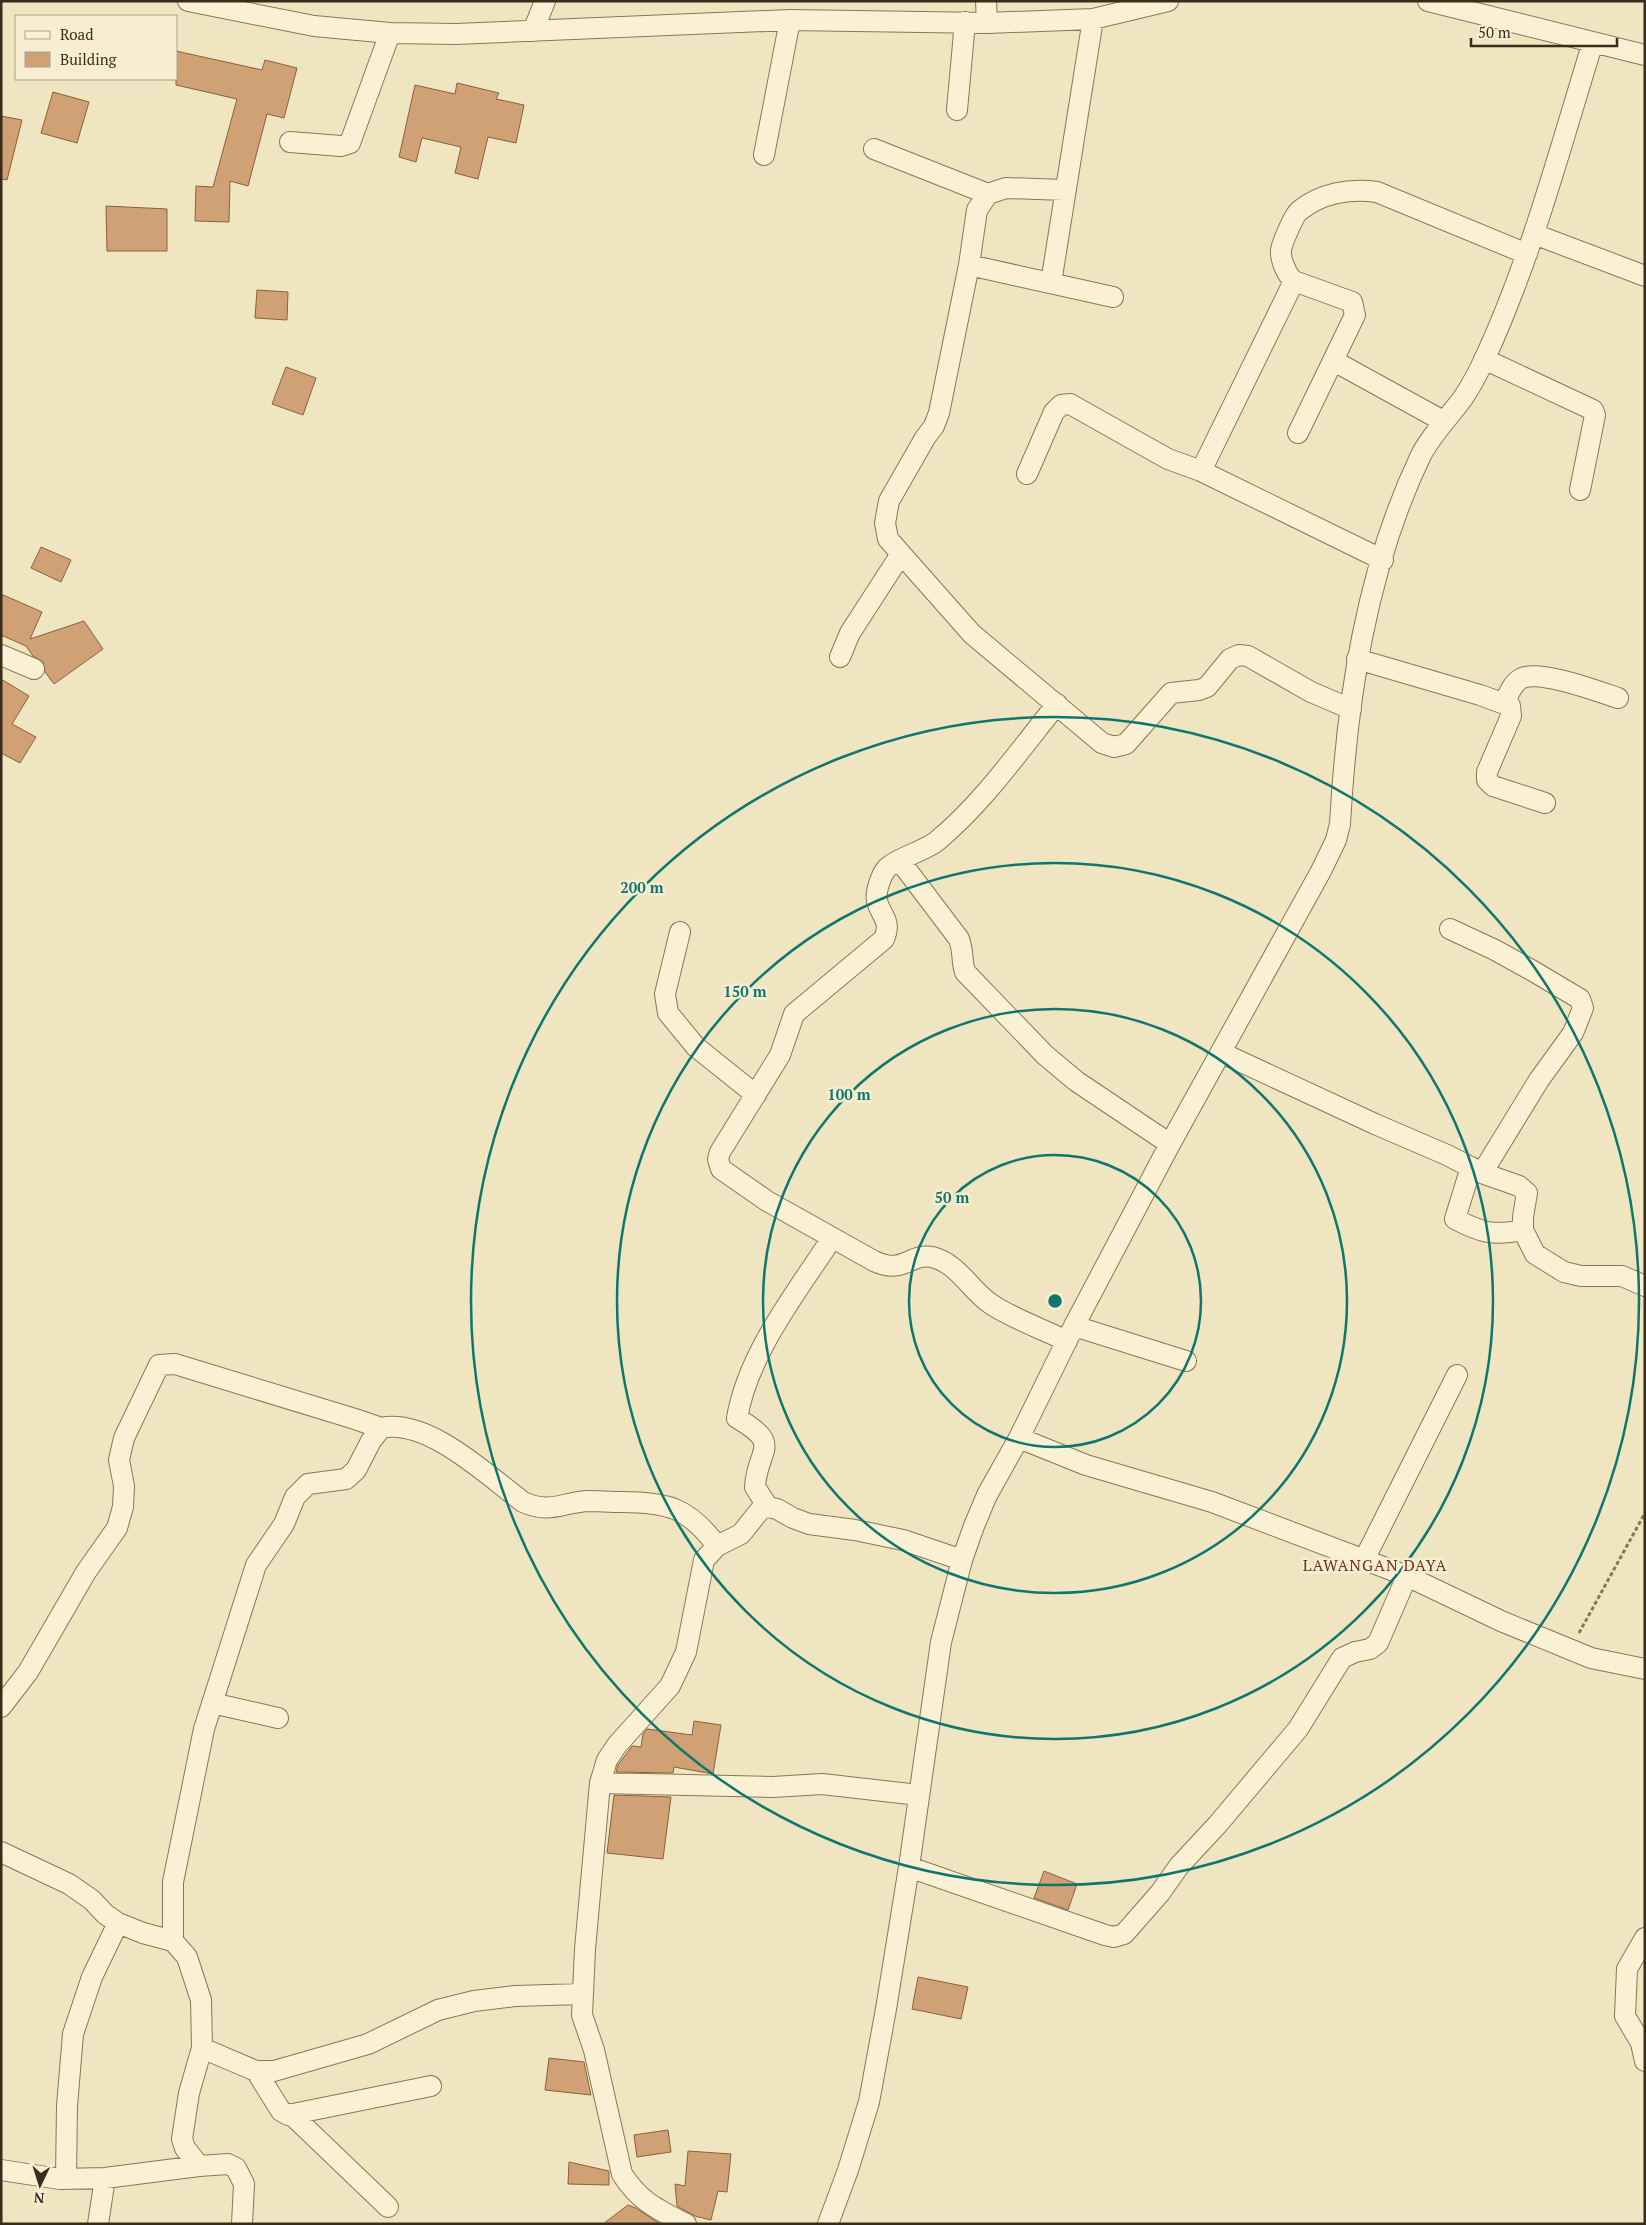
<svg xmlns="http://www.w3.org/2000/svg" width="1646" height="2225" viewBox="0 0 1646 2225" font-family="'PT Serif',serif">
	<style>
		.building { fill: #d0a175; stroke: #8a603c }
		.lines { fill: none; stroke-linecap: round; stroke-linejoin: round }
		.minor-casing { stroke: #8a7657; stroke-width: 22 }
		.path { stroke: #8a7657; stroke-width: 3; stroke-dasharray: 4 2.5; stroke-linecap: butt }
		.minor { stroke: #faf1d4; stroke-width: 20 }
		.ring { fill: none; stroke: #0f766e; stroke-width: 2.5 }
		.labels { text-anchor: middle; stroke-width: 5; stroke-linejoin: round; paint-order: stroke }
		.quarter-label { font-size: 16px; letter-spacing: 1px; fill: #682f1a; stroke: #f7eed1 }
		.centre { fill: #0f766e; stroke: #f7eed1; stroke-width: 2.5 }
		.ring-label { font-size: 15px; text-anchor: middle; font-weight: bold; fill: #0f766e; stroke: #f7eed1; stroke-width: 5; stroke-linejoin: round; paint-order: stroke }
	</style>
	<rect width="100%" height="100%" fill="#f0e5c1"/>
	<!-- building -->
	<path class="building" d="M176 51 262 70 265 60 297 68 284 118 267 114 248 186 230 181 229 222 195 221 196 186 213 187 237 99 176 85Z
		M457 83 499 93 496 99 524 105 516 143 488 137 478 179 455 173 461 147 422 138 416 162 399 157 415 85 455 94Z
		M53 92 89 102 77 143 41 133Z
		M1 116 22 120 7 180 1 179Z
		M106 206 167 209V251H107Z
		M257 290 288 292 287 320 255 318Z
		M286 367 316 378 303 415 272 404Z
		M41 547 71 560 61 582 31 568Z
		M1 594 42 612 30 639 84 621 103 649 54 684 45 672 43 662 33 656 26 646 1 635Z
		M1 679 29 696 12 724 36 737 20 763 1 753Z
		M694 1721 721 1725 713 1774 674 1767 673 1773 616 1772 618 1765 632 1746 641 1747 643 1734 647 1729 692 1735Z
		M614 1795 671 1797 663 1859 607 1853Z
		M1044 1871 1077 1884 1068 1910 1034 1898Z
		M918 1977 968 1987 961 2019 912 2009Z
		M549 2058 584 2062 591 2095 545 2090Z
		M668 2130 671 2152 637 2157 634 2135Z
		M688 2151 731 2154 727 2192 718 2191 711 2220 695 2216 677 2206 675 2184 685 2186Z
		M569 2162 609 2171V2185L568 2184Z
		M628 2205 636 2208 660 2224H603Z"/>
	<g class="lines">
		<!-- minor casing -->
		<g class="minor-casing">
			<path id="minor" d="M188 1 314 26 390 33 456 34 790 20 987 23 1093 19 1168 1
				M986 1 987 23
				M1428 1 1645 55
				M533 31 545 1
				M957 110 965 22
				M290 142 341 146 350 143 390 33
				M874 149 988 194
				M764 155 790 20
				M1065 190 1006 188 988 194 977 210 969 265 939 413 934 426 925 438 889 501 885 523 888 539 972 634 1102 743 1114 747 1126 744 1171 693 1199 690 1207 687 1230 659 1239 655 1248 656 1311 692 1351 709
				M1534 234 1645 276
				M969 265 1113 297
				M1051 283 1093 19
				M1484 359 1593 410 1595 415 1580 490
				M1334 361 1443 421
				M1298 433 1355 315 1352 302 1294 281C1287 276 1280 259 1281 250 1282 243 1294 215 1299 211 1321 193 1350 188 1377 192L1527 254
				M1201 471 1294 281
				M1027 474 1054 412 1061 405 1070 404 1168 459 1201 471 1383 560
				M1 655 34 669
				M840 657 850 633 901 554
				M1357 659 1480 695 1510 706 1511 716 1487 772V780L1493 786 1545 803
				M1504 703C1509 694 1512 683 1522 678 1542 670 1597 691 1618 698
				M1057 704C1019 751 983 803 937 841 925 851 897 858 887 868 881 875 875 892 877 901 881 917 892 920 884 939L794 1014 780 1055 720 1152 718 1159 721 1169 767 1201 874 1261C903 1275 910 1253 932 1257 958 1263 971 1291 991 1304 1011 1318 1045 1330 1067 1341
				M900 861 959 939C964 953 961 959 965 972L1045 1055 1076 1081 1170 1144
				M1450 929 1495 950 1533 971 1580 999 1583 1008 1573 1033 1539 1080 1482 1173
				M680 932 665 994 668 1013 696 1047 756 1095
				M1222 1053 1375 1124 1447 1155 1482 1173 1519 1186 1527 1193 1523 1217V1230L1535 1254 1564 1272 1581 1276H1622L1645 1286
				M1471 1167 1455 1219C1482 1233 1493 1236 1523 1230
				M1074 1326 1186 1361
				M1019 1438 1086 1465 1212 1502 1407 1576 1501 1621 1591 1658 1645 1669
				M768 1507 755 1487C757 1448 784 1446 737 1418 748 1353 797 1292 832 1238
				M1364 1560 1457 1375
				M212 1703 278 1718
				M1 1707 28 1672 86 1572 117 1528 123 1507 124 1486 119 1460 124 1438 159 1365 175 1364 355 1419 381 1428
				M600 1783 773 1787 822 1784 919 1795
				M1 1852 69 1884 92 1900 105 1914 118 1923 143 1933 173 1941 187 1957 201 2000 202 2048 189 2093 182 2139 185 2148 199 2166 228 2164 236 2168 244 2184 242 2224
				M909 1867 1105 1935 1114 1937 1124 1934 1160 1893 1179 1866 1218 1824 1298 1729 1342 1658 1355 1652 1370 1649 1378 1643 1407 1576
				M1645 1938 1627 1969 1625 2016 1641 2043 1645 2061
				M173 1941V1882L204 1729 256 1565 284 1524 295 1497 308 1484 346 1479 356 1470 371 1441 381 1428C428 1418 487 1475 523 1502 550 1514 561 1503 587 1501 598 1501 610 1502 622 1502 668 1502 689 1508 717 1546
				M202 2048 256 2071H274L368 2044 438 2010 474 2001 515 1996 582 1994
				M256 2071 281 2111 288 2115 431 2086
				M292 2115 388 2207
				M1 2170 60 2179 105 2178 199 2166
				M66 2178 67 2106 73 2034 92 1977 118 1923
				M98 2224 105 2178
				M686 2224C657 2209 640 2202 622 2174L594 2050 582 2015 585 1949 600 1783 607 1760 617 1745 670 1686 686 1652 704 1560 717 1546 741 1534 761 1509 768 1507 777 1509 793 1518 809 1524 855 1530 903 1540 962 1560
				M828 2224 848 2170 869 2102 886 2009 909 1867 941 1642 962 1560 974 1526 987 1495 1019 1438 1074 1326 1170 1144 1321 871 1336 840 1340 824C1347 698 1366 570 1421 455 1432 434 1449 417 1463 398 1471 386 1479 371 1485 358 1532 256 1560 148 1593 42"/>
		</g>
		<!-- path -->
		<path class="path" d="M1579 1633 1645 1513"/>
		<!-- minor -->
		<use href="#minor" class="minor"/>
	</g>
	<!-- distance rings -->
	<g class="ring">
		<circle cx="1055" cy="1301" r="146"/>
		<circle cx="1055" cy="1301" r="292"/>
		<circle cx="1055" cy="1301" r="438"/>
		<circle cx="1055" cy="1301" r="584"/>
	</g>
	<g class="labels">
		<!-- quarter labels -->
		<g class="quarter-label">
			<text x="1375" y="1571">LAWANGAN DAYA</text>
		</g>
	</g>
	<circle cx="1055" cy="1301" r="8" class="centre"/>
	<g class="ring-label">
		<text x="642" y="893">200 m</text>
		<text x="745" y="997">150 m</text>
		<text x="849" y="1100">100 m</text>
		<text x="952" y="1203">50 m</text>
	</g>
	<!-- border -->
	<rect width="1646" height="2225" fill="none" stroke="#392c1d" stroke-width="5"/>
	<!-- legend -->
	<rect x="15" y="15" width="162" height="65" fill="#f7eed1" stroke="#aba089"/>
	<rect x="25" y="31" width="25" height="8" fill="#faf1d4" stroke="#aba089"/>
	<text x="60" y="40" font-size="15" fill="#392c1d">Road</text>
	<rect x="25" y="52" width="25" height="15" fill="#d0a175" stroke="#aba089"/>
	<text x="60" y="65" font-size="15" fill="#392c1d">Building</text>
	<!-- north arrow -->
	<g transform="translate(40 2185) rotate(184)" stroke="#f7eed1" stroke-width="4" paint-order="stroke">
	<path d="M0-4L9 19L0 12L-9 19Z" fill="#392c1d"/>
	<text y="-8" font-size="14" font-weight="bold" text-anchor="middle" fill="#392c1d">N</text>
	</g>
	<!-- scale -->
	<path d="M1471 38v8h146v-8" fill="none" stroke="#392c1d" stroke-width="2.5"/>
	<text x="1478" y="38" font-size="15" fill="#392c1d" stroke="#f7eed1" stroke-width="4" paint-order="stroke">50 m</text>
</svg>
